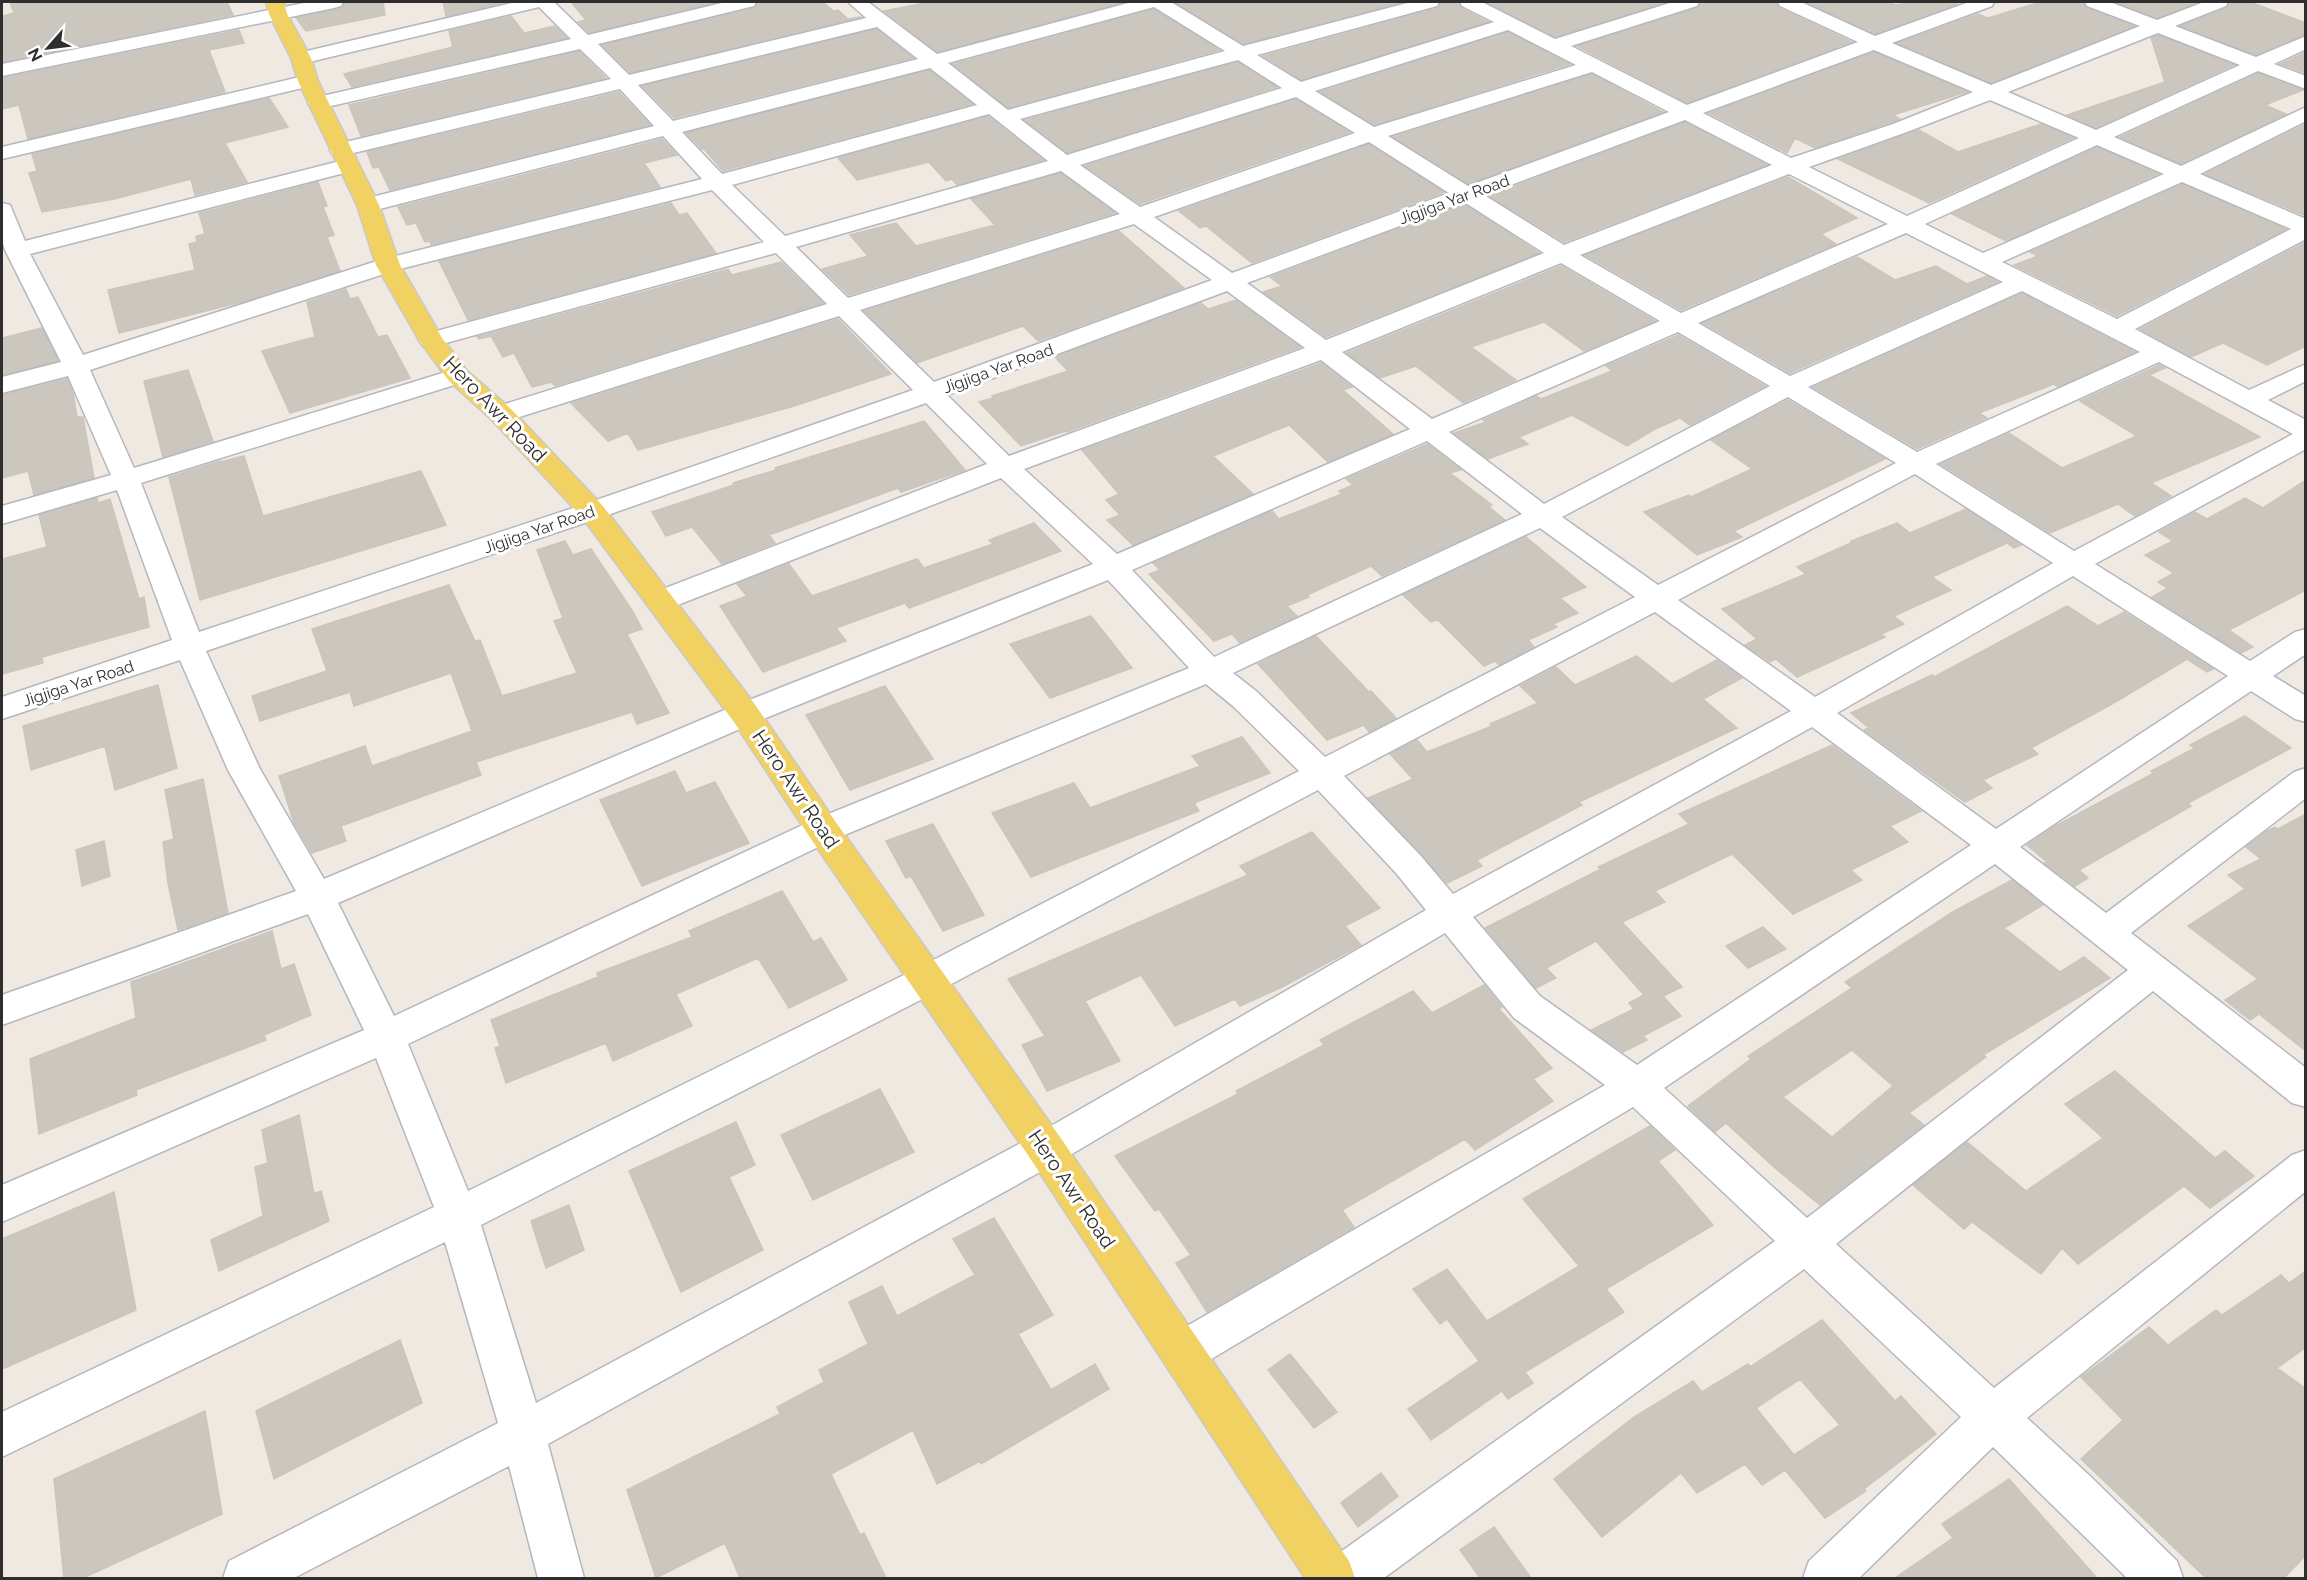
<svg xmlns="http://www.w3.org/2000/svg" width="2307" height="1580" viewBox="0 0 2307 1580" font-family="Raleway,sans-serif">
	<style>
		.building { fill: #cbc7bf; stroke: #cbc5ba; stroke-width: 1.5; fill-rule: evenodd }
		.lines { fill: none; stroke-linecap: round; stroke-linejoin: round }
		.minor-casing { stroke: #b4b7c1; stroke-width: 3 }
		.major-casing { stroke: #c9c9c9; stroke-width: 3 }
		.minor { fill: #fff; fill-rule: evenodd }
		.major { fill: #f2d163; fill-rule: evenodd }
		.labels { text-anchor: middle; stroke-width: 6; stroke-linejoin: round; paint-order: stroke }
		.far-street-label { font-size: 16px; fill: #2e2e2e; stroke: #fff }
		.street-label { font-size: 20px; fill: #2e2e2e; stroke: #fff }
	</style>
	<rect width="100%" height="100%" fill="#efe9e1"/>
	<!-- building -->
	<path class="building" d="M10 2H227L233 15 2 62V16L14 13Z
		M345 2H383L385 15 306 31 296 18 342 8Z
		M443 2H500L501 3 446 16Z
		M571 2H718L589 33 578 22 586 20Z
		M758 2H823L833 11 838 10 848 19 861 17 630 73 602 45 755 8Z
		M930 2H1125L937 52 884 11Z
		M1174 2H1404L1243 44Z
		M1441 2H1458L1461 8 1488 22 1301 80 1263 56 1438 8Z
		M1486 2H1667L1555 37Z
		M1701 2H1776L1779 8 1852 42 1687 103 1577 46 1698 8Z
		M1805 2H1888L1896 5 1909 2H1951L1957 4 1875 34Z
		M2041 2H2083L2086 8 2134 26 1991 83 1898 43 1978 14 1988 18Z
		M2115 2H2199L2157 18Z
		M2230 2H2250L2306 23V34L2256 55 2181 26 2227 8Z
		M1154 9 1219 50 1008 108 953 64Z
		M511 16 524 33 555 26 567 38 352 87 344 74 453 47 449 31Z
		M876 29 913 58 674 118 642 86Z
		M239 30 244 43 209 50 225 92 28 139 19 105 2 109V78Z
		M1508 32 1570 64 1374 125 1320 92Z
		M2158 35 2234 65 2096 128 2067 115 2165 82 2151 38Z
		M579 51 606 78 361 136 349 105Z
		M1874 52 1967 92 1893 115 1900 119 1815 148 1795 138 1787 153 1709 113Z
		M2306 52V73L2280 64Z
		M1238 62 1277 87 1067 153 1025 120Z
		M929 70 972 104 723 171 704 149H702L686 133Z
		M2258 73 2303 90 2265 105 2286 114 2181 164 2120 137Z
		M1592 74 1663 112 1468 184 1393 137Z
		M619 92 650 125 390 190 379 167 373 168 367 152Z
		M269 98 288 127 225 143 247 182 195 195 191 179 114 199 42 212 29 173 37 171 32 154Z
		M1296 99 1350 132 1140 204 1085 166Z
		M988 116 1043 160 957 185 952 179 946 181 929 162 857 180 838 158Z
		M1685 122 1767 165 1564 242 1489 196Z
		M2041 124 2073 138 1929 203 1838 159 1919 130 1958 152Z
		M2306 124V216L2205 174Z
		M662 139 677 155 644 163 660 187 431 245 430 241 425 242 416 223 407 225 398 207Z
		M1369 144 1444 192 1252 263 1206 226 1200 228 1179 211Z
		M2097 147 2158 174 2006 241 1952 214Z
		M1061 173 1115 213 849 295 822 269 868 256 850 235 896 223 916 246 995 225 971 199Z
		M1788 177 1857 218 1821 234 1836 244 1681 310 1585 255Z
		M318 182 327 206 323 207 334 235 327 237 340 271 245 301 119 333 108 290 195 270 189 244 197 242 196 236 205 234 199 213Z
		M2182 184 2286 229 2117 316 2014 265 2038 256 2030 252Z
		M671 203 679 215 687 213 716 253 468 320 439 261Z
		M1464 204 1539 253 1326 337 1263 292 1282 286 1270 277Z
		M1119 231 1184 288 1038 341 1023 326 917 363 864 311Z
		M2306 242V346L2267 365 2223 343 2191 357 2140 329Z
		M1857 257 1895 280 1936 266 1967 284 1987 276 1998 282 1790 373 1703 323Z
		M781 262 823 303 555 386 551 382 532 387 514 353 503 357 491 336 479 339 477 337 728 269 732 275Z
		M1561 266 1655 321 1584 351 1544 322 1471 347 1516 380 1463 403 1416 366 1380 378 1347 353Z
		M346 289 350 299 358 297 378 337 387 335 410 378 290 413 262 351 315 337 307 302Z
		M2022 293 2135 352 2058 387 2054 384 1979 413 1987 418 1917 449 1813 387Z
		M1236 300 1300 347 1067 432 1066 431 1021 446 979 402 993 398 992 396 1068 371 1055 357 1201 303 1208 309Z
		M838 319 891 374 794 406 638 450 628 433 608 441 571 403Z
		M42 328 58 361 2 375V338Z
		M1678 335 1765 386 1690 425 1680 418 1655 429 1627 446 1572 415 1519 437 1528 444 1488 459 1454 433 1486 422 1483 420 1537 396 1541 399 1612 371 1606 366Z
		M1321 363 1352 387 1343 390 1393 434 1328 462 1289 425 1213 456 1253 494 1133 545 1107 520 1120 515 1106 500 1119 494 1082 450Z
		M2159 365 2165 368 2149 375 2260 437 2151 483 2171 496 2135 516 2118 504 2050 533 1941 464 2009 433 2062 468 2137 436 2080 401Z
		M188 370 213 441 163 457 144 381Z
		M67 379 73 393 77 417H83L94 478 34 495 28 471 2 478V395Z
		M1788 400 1885 459 1734 531 1742 537 1697 555 1644 512 1689 495 1691 497 1752 469 1711 440Z
		M924 421 965 470 901 492 898 488 769 535 775 543 722 564 692 527 666 536 652 512 734 485 733 483 776 470 775 468Z
		M1427 444 1461 470 1450 473 1492 505 1489 507 1505 520 1382 576 1371 566 1307 595 1309 597 1287 606 1297 616 1240 643 1232 634 1214 641 1149 574 1160 570 1153 563 1272 511 1279 519 1342 494 1339 491 1353 485 1346 479Z
		M244 456 263 516 421 471 446 525 200 600 169 477 220 461V462Z
		M2306 480V590L2229 630 2253 647 2241 653 2152 597 2168 588 2158 582 2174 573 2145 555 2173 541 2159 532 2195 512 2207 519 2245 498 2263 508Z
		M97 498 98 503 110 499 139 599 144 597 149 627 42 657 43 663 2 674V559L47 547 39 515Z
		M1966 509 2021 545 2014 548 2007 543 1932 577 1951 590 1894 616 1904 624 1881 634 1885 637 1797 677 1776 659 1770 662 1745 645 1757 639 1722 609 1806 574 1797 567 1853 542 1851 541 1897 523 1910 533Z
		M1034 523 1061 551 909 608 905 603 836 628 846 641 763 672 720 606 747 596 737 584 789 564 812 596 917 559 924 568 993 544 989 540Z
		M1526 537 1586 587 1560 598 1578 613 1553 624 1557 627 1528 640 1534 647 1499 665 1495 661 1484 666 1438 620 1431 622 1403 595Z
		M565 541 573 555 591 549 633 612 642 629 627 634 669 713 637 724 632 712 476 762 481 775 341 826 346 841 312 853 294 823 279 776 365 746 372 766 472 731 451 673 354 706 350 692 260 721 252 696 327 671 312 629 449 585 475 641 480 640 502 696 577 673 554 621 563 618 537 550Z
		M2067 606 2098 626 2124 612 2213 669 2207 672 2187 659 2112 704 2031 748 2038 754 1983 780 1992 788 1965 802 1864 730 1869 728 1851 713 1932 675 1934 677Z
		M1091 616 1132 668 1050 698 1010 644Z
		M1316 636 1369 692 1371 691 1396 718 1369 732 1364 725 1327 740 1258 664Z
		M1637 656 1672 684 1717 660 1742 678 1703 699 1737 728 1579 802 1582 805 1477 860 1482 866 1447 883 1368 798 1413 779 1390 754 1417 740 1427 752 1492 726 1490 724 1538 703 1520 686 1556 667 1575 685Z
		M158 685 177 768 115 790 105 746 31 770 23 726Z
		M885 686 933 759 850 790 806 715Z
		M2245 716 2291 748 2188 803 2191 806 2079 870 2088 878 2075 886 2044 863 2047 862 2027 845 2052 828 2154 773 2151 771 2195 748 2190 745Z
		M1242 737 1270 773 1194 803 1199 811 1031 877 992 813 1074 783 1090 808 1200 766 1192 756Z
		M1832 745 1921 811 1890 826 1908 842 1851 870 1862 880 1793 914 1732 854 1655 891 1665 902 1622 922 1682 987 1663 996 1681 1016 1643 1036 1647 1040 1623 1052 1591 1030 1634 1009 1629 1003 1644 995 1596 941 1546 968 1556 978 1536 988 1485 928 1601 869 1598 867 1689 824 1679 814Z
		M675 771 686 793 715 782 749 843 642 886 600 800Z
		M203 779 228 913 178 930 168 883 163 842 174 839 165 790Z
		M2306 814V1051L2259 1014 2250 1020 2225 1000 2258 979 2188 926 2245 889 2228 875 2261 859 2246 847 2267 831 2275 827 2278 829Z
		M933 824 984 915 943 931 911 876 906 878 886 841Z
		M1312 832 1380 908 1345 926 1361 945 1280 988 1240 1006 1235 999 1175 1026 1141 975 1085 1001 1120 1061 1047 1091 1022 1045 1045 1036 1008 979 1248 875 1240 866Z
		M104 841 110 876 82 886 76 850Z
		M2012 880 2043 905 2004 928 2060 972 2084 957 2110 978 1983 1055 1986 1057 1909 1113 1924 1125 1820 1205 1775 1168 1726 1123 1715 1132 1688 1106 1751 1059 1748 1056 1852 988 1845 982 1951 913ZM1852 1050 1893 1086 1832 1137 1783 1097Z
		M782 891 813 942 821 938 847 980 789 1008 758 958 676 994 692 1026 613 1061 606 1043 506 1083 495 1048 500 1046 491 1020 598 977 597 973 692 937 689 931Z
		M1763 927 1786 949 1748 968 1726 946Z
		M272 931 281 969 294 964 311 1015 264 1035 266 1040 136 1090 137 1095 39 1134 30 1059 136 1018 131 982Z
		M1484 985 1502 1007 1499 1009 1552 1068 1533 1079 1553 1101 1475 1150 1465 1139 1342 1210 1354 1227 1207 1312 1176 1263 1191 1255 1159 1209 1155 1211 1115 1156 1238 1094 1236 1091 1324 1045 1320 1040 1413 991 1432 1013Z
		M2115 1071 2215 1158 2225 1151 2254 1176 2210 1208 2184 1186 2078 1264 2062 1248 2041 1274 1972 1222 1964 1229 1913 1185 1967 1142 2026 1191 2103 1138 2065 1104Z
		M880 1089 914 1152 813 1200 781 1135Z
		M299 1115 314 1194 321 1191 329 1221 219 1271 211 1240 263 1216 255 1167 268 1163 262 1130Z
		M736 1122 755 1165 729 1177 763 1250 681 1292 629 1171Z
		M1650 1126 1675 1150 1658 1161 1713 1225 1606 1289 1624 1312 1525 1372 1533 1383 1508 1399 1502 1391 1431 1440 1408 1409 1479 1361 1447 1319 1440 1324 1413 1289 1447 1269 1487 1321 1579 1266 1523 1199Z
		M114 1192 136 1310 2 1369V1239Z
		M569 1205 584 1250 546 1268 531 1221Z
		M994 1218 1053 1315 1018 1334 1051 1390 1095 1364 1109 1389 981 1464 980 1461 937 1484 913 1430 831 1474 860 1535 864 1533 886 1578H740L725 1543 656 1578 627 1490 780 1414 777 1407 824 1382 819 1370 868 1344 849 1302 882 1286 897 1316 975 1275 953 1239Z
		M2306 1271V1347L2277 1368 2306 1389V1555L2284 1578H2206L2081 1459 2123 1420 2081 1377 2149 1327 2168 1345 2216 1310 2222 1315 2281 1275 2289 1283Z
		M1822 1320 1895 1401 1901 1396 1936 1434 1864 1489 1866 1491 1825 1518 1785 1470 1762 1485 1745 1464 1697 1493 1681 1473 1602 1537 1554 1479 1634 1417 1693 1381 1702 1392 1748 1364 1750 1367ZM1800 1379 1840 1425 1794 1455 1756 1408Z
		M400 1340 422 1403 274 1479 256 1411Z
		M1290 1354 1337 1412 1314 1428 1268 1370Z
		M205 1411 222 1514 83 1578H64L54 1479Z
		M1381 1473 1398 1496 1358 1527 1341 1503Z
		M2009 1479 2097 1578H1895L1953 1538 1942 1524Z
		M1494 1527 1531 1578H1480L1460 1550Z"/>
	<g class="lines">
		<!-- minor casing -->
		<g class="minor-casing">
			<path id="minor" d="M309 2H343L341 6 334 8 2 76V64Z
				M516 2H554L588 35 726 2H756L754 6 598 44 629 75 866 18 848 2H868L937 54 1132 2H1171L1243 46 1411 2H1439L1437 6 1257 55 1301 82 1494 22 1462 6 1460 2H1482L1555 39 1673 2H1699L1697 6 1571 46 1687 105 1858 42 1780 6 1778 2H1801L1875 36 1969 2H1994L1992 6 1892 43 1991 85 2140 26 2087 6 2085 2H2110L2157 20 2204 2H2228L2226 6 2175 26 2256 57 2306 36V49L2274 64 2306 76V89L2258 71 2114 137 2181 166 2306 107V121L2200 174 2306 219V239L2135 329 2249 390 2306 364V381L2268 400 2306 420V449L2095 564 2250 661 2295 632 2306 629V654L2273 676 2306 696V722L2295 719 2251 691 2020 847 2106 913 2294 772 2306 768V798L2131 933 2306 1068V1107L2292 1103 2153 991 1836 1244 1994 1388 2292 1155 2306 1150V1191L2027 1418 2090 1476 2177 1561 2183 1578H2127L1993 1447 1859 1578H1803L1809 1561 1961 1417 1804 1269 1384 1578H1322L1328 1561 1775 1241 1633 1107 1198 1367 1183 1373 1168 1367 1161 1352 1168 1337 1605 1085 1514 1018 1445 933 1060 1161 548 1444 584 1578H538L509 1466 294 1578H223L229 1561 498 1423 445 1242 2 1457V1412L434 1207 376 1058 2 1222V1185L364 1030 308 914 2 1025V995L296 891 228 770 180 660 2 719V697L172 640 117 490 2 524V506L111 475 68 376 2 393V377L61 362 5 250 2 239V203L10 205 25 241 348 159 356 160 359 165 356 170 30 254 83 355 380 260 702 179 663 136 368 212 360 210 357 205 360 200 654 126 620 89 341 156 333 155 330 150 333 145 611 79 580 49 318 109 311 107 308 103 311 99 318 97 571 39 539 7 301 64 294 62 291 58 294 54ZM1154 7 1225 51 1008 110 948 63ZM877 27 918 59 673 121 638 85ZM1508 30 1576 65 1374 127 1315 91ZM2158 33 2240 65 2096 130 2008 92ZM1874 50 1973 92 1893 124 1791 158 1703 113ZM1238 60 1282 88 1067 155 1020 119ZM930 68 977 105 722 174 682 132ZM1592 72 1669 112 1468 186 1388 136ZM1296 97 1355 133 1140 207 1080 165ZM1990 100 2079 138 1907 216 1809 167 1907 132ZM989 114 1048 161 785 236 732 185ZM1685 120 1772 165 1564 245 1484 195ZM1369 142 1449 193 1232 273 1154 217ZM2097 145 2164 174 1983 253 1925 224ZM1061 171 1120 214 848 298 796 247ZM1789 174 1888 224 1681 313 1580 255ZM2182 182 2291 229 2117 319 2002 262ZM712 190 764 242 422 335 419 340 422 345 431 347 776 253 827 304 492 408 488 414 492 420 501 422 510 420 839 316 913 390 582 505 199 632 141 483 467 381 471 376 467 371 458 368 449 371 134 468 90 370 396 270ZM1464 202 1544 253 1326 340 1247 283ZM1134 224 1212 280 934 382 860 310ZM1906 233 2003 282 1790 376 1698 323ZM1561 263 1660 321 1432 419 1342 352ZM1227 291 1305 348 1009 456 947 395ZM2022 291 2140 352 1917 452 1808 387ZM1678 332 1770 386 1544 504 1449 432ZM1321 360 1410 429 1117 554 1024 469ZM2159 362 2293 434 2074 551 1936 464ZM1788 397 1896 463 1658 585 1562 517ZM926 403 987 464 650 594 645 601 650 608 660 611 670 608 1001 478 1093 564 734 706 324 879 260 769 206 651 602 517ZM1427 441 1522 514 1214 657 1132 570ZM1915 474 2053 563 1815 697 1678 600ZM1540 528 1635 597 1325 757 1256 691 1233 673ZM2073 576 2228 676 1996 829 1837 713ZM1108 580 1189 668 811 821 394 1016 338 903 756 722ZM1655 612 1791 711 1453 894 1420 855 1344 776ZM1206 684 1234 707 1299 771 914 970 468 1191 408 1044 835 839ZM1812 727 1971 845 1637 1065 1540 996 1473 917ZM1318 790 1396 873 1426 910 1032 1137 536 1403 481 1225 940 990ZM1995 864 2128 970 1807 1218 1664 1088Z
				M308 75 315 77 318 81 315 85 2 159V147Z"/>
		</g>
		<!-- major casing -->
		<g class="major-casing">
			<path id="major" d="M266 2H284L287 14 311 58 318 81 379 205 400 265 442 338 467 371 510 408 602 505 756 706 835 821 1060 1137 1349 1561 1355 1578H1305L1032 1161 811 839 734 722 582 517 492 420 449 381 419 340 376 265 357 205 298 81 291 58 269 14Z"/>
		</g>
		<!-- minor -->
		<use href="#minor" class="minor"/>
		<!-- major -->
		<use href="#major" class="major"/>
	</g>
	<g class="labels">
		<!-- far-street labels -->
		<g class="far-street-label">
			<text transform="translate(1454 199) rotate(-20)" y="6">Jigjiga Yar Road</text>
			<text transform="translate(998 368) rotate(-20)" y="6">Jigjiga Yar Road</text>
			<text transform="translate(539 529) rotate(-19)" y="6">Jigjiga Yar Road</text>
			<text transform="translate(78 683) rotate(-18)" y="6">Jigjiga Yar Road</text>
		</g>
		<!-- street labels -->
		<g class="street-label">
			<text transform="translate(495 409) rotate(46)" y="7">Hero Awr Road</text>
			<text transform="translate(796 789) rotate(56)" y="7">Hero Awr Road</text>
			<text transform="translate(1072 1189) rotate(56)" y="7">Hero Awr Road</text>
		</g>
	</g>
	<!-- border -->
	<rect width="2307" height="1580" fill="none" stroke="#2e2e2e" stroke-width="6"/>
	<!-- north arrow -->
	<g transform="translate(48 48) rotate(242)" stroke="#ffffff" stroke-width="4.5" paint-order="stroke">
	<path d="M0-4.5L10 22L0 15L-10 22Z" fill="#2e2e2e"/>
	<text y="-9" font-size="16" font-weight="bold" text-anchor="middle" fill="#2e2e2e">N</text>
	</g>
</svg>
